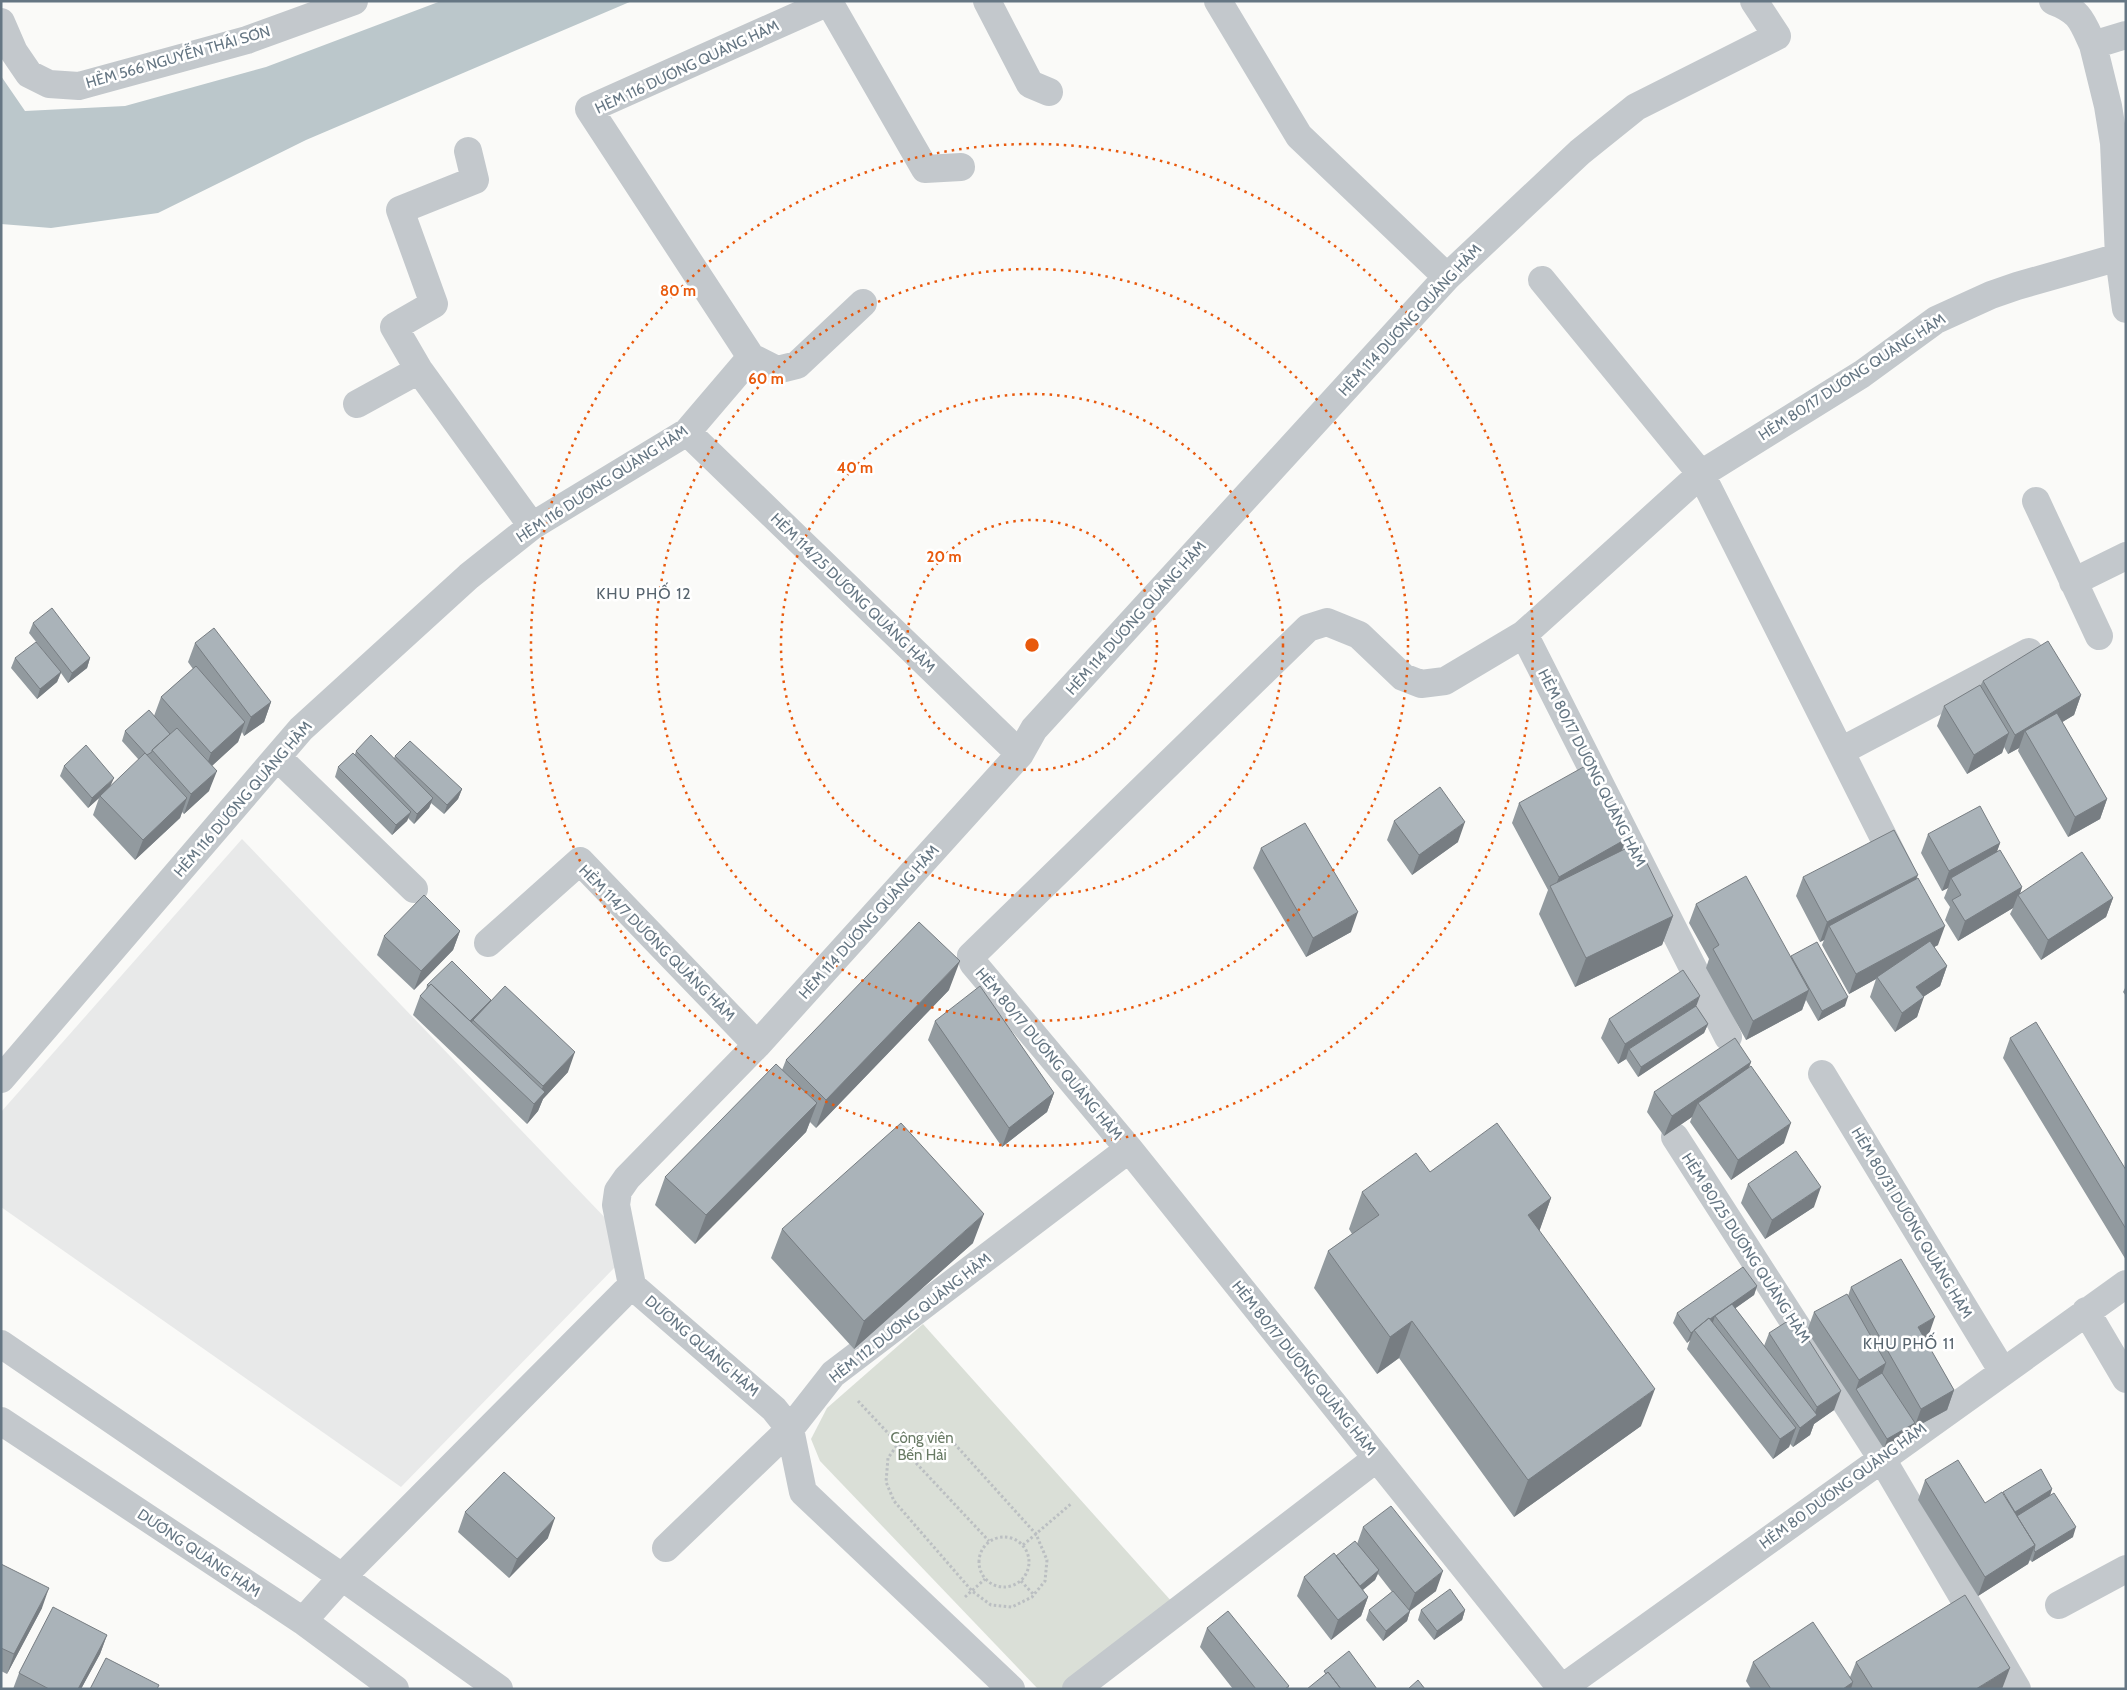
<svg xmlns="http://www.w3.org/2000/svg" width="2127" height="1690" viewBox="0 0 2127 1690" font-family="Cabin,sans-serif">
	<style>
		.built { fill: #e8e9e9 }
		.green { fill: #dadfd7 }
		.water { fill: #bbc7cb }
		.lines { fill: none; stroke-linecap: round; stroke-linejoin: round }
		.path { stroke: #bbbfc2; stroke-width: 3; stroke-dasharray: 2.5 2.5; stroke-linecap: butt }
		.minor { stroke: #c3c8cc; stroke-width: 28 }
		.wall { fill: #929a9f }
		.shaded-wall { fill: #777d82 }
		.building { fill: #aab3b9; stroke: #777d82 }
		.ring { fill: none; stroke: #e8590c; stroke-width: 2.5; stroke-dasharray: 2.5 5 }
		.labels { text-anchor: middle; stroke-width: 5; stroke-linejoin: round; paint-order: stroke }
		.street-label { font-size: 15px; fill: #657683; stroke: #fff }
		.park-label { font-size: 15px; fill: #687a64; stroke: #fff }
		.neighbourhood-label { font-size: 16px; letter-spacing: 1px; fill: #57646e; stroke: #fff }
		.centre { fill: #e8590c; stroke: #fff; stroke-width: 2.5 }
		.ring-label { font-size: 15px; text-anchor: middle; font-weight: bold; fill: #e8590c; stroke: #fff; stroke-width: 5; stroke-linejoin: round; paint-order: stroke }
	</style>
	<rect width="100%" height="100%" fill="#fafaf8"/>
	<!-- built -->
	<path class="built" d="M242 839 611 1224 616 1266 401 1487 1 1207V1112Z"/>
	<!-- green -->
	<path class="green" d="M923 1324 1173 1603 1063 1689H1038L820 1461 811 1439 827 1408Z"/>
	<!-- water -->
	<path class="water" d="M441 1H632L306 140 158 213 51 228 1 224V76L25 111 125 106 266 67Z"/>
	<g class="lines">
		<!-- path -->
		<path class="path" d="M858 1401 989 1541
			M932 1433 952 1441 1036 1534 1047 1560 1045 1581 1032 1597 1012 1607 991 1605 972 1591 894 1501 886 1482 888 1458 898 1444 914 1434Z
			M979 1562a25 25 0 1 1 50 0a25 25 0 1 1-50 0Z
			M1023 1545 1072 1503
			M1021 1581 1034 1595
			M965 1597 985 1579"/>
		<!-- minor -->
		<path class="minor" d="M987 1 1030 84 1049 92
			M1218 1 1299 136 1447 277
			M2053 1C2080 11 2082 21 2093 45
			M829 2 925 169 961 167
			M1 22 14 52 29 74 49 84 79 86 247 40 354 1
			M2119 257 2126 309
			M1542 280 1701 474 1899 868
			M751 357 777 370 797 365 863 303
			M419 370 394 327 434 304 400 210 475 180 468 151
			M357 404 419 370 532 526
			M687 432 1020 754
			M2036 501 2099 636
			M2073 582 2126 556
			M1524 634 1728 1037
			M1841 751 2029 652
			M278 758 414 889
			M488 943 580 861 757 1045
			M1822 1074 2003 1372
			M1 1079 301 729 469 576 532 526 687 432 751 357 589 109 831 1
			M1675 1137 1882 1459 2017 1689
			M633 1290 616 1205 618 1191 627 1178 757 1045 1020 754 1034 729 1447 277 1580 152 1636 107 1777 36 1754 1
			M2086 1311 2126 1379
			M1 1344 342 1577 499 1689
			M1 1421 303 1621 395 1689
			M666 1548 790 1429 833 1374 1129 1149
			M2059 1605 2126 1569
			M303 1621 342 1577 625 1292 637 1290 774 1409 790 1429 803 1492 1011 1689
			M1076 1689 1377 1458
			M1561 1689 2126 1284
			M1562 1689 1129 1149 973 963 971 956 1308 628 1327 622 1359 635 1403 677 1421 684 1445 681 1524 634 1701 474 1862 374 1936 320 1991 295 2017 286 2119 257 2114 143 2108 106 2093 45 2126 35"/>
	</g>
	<!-- wall -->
	<path class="wall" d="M33 623 90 658 87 668 68 683 61 673 57 682 37 699 11 668 15 658 45 653 29 633Z
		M195 643 271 702 264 722 244 736 242 732 238 742 212 766 209 791 184 814 182 812 180 818 135 860 93 815 99 798 88 808 60 776 64 766 111 786 139 760 122 741 125 731 154 716 161 697 193 669 188 662Z
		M1983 681 2081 695 2074 715 2062 722 2107 799 2100 819 2068 837 2018 751 2019 748 2008 754 2004 747 2002 753 1967 774 1937 726 1944 706 1980 686Z
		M356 751 394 758 395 756 462 789 458 799 444 814 431 803 429 808 414 824 408 818 407 821 392 835 335 777 338 767 355 754Z
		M1519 803 1626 839 1622 850 1673 916 1662 945 1575 987 1539 914 1548 890 1512 823Z
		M1394 821 1458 842 1412 875 1387 840Z
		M1928 834 2000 843 1997 851 2022 887 2020 893 2113 898 2106 917 2041 960 2010 914 2013 908 1958 941 1945 920 1950 907 1944 898 1948 888 1942 891 1921 853Z
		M1261 848 1351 932 1306 957 1253 868Z
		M1803 877 1916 879 1938 945 1934 947 1947 966 1940 986 1923 997 1917 1017 1895 1032 1870 997 1876 979 1849 994 1822 945 1824 940 1820 942 1796 896Z
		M1696 904 1791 957 1845 1006 1818 1021 1806 1000 1802 1010 1746 1040 1706 968 1709 959 1689 923Z
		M460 931 453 950 414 990 377 955 384 936Z
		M427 985 491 1000 568 1072 543 1099 538 1111 527 1124 413 1015 420 996 426 990Z
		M2126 986V996L2123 992Z
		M949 990 816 1128 810 1122 806 1132 695 1244 655 1205 665 1177 782 1070 786 1060Z
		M1696 1006 1708 1024 1704 1033 1638 1077 1626 1059 1618 1064 1601 1038 1609 1019Z
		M935 1021 1054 1093 1047 1112 1002 1147 928 1040Z
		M2010 1038 2126 1170V1260L2003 1058Z
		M1751 1062 1749 1067 1784 1143 1731 1180 1690 1122 1692 1117 1664 1136 1647 1112 1654 1092Z
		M1430 1172 1551 1198 1539 1231 1641 1426 1514 1517 1399 1358 1377 1374 1314 1288 1328 1251 1352 1234 1349 1229 1362 1192Z
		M1748 1184 1814 1207 1765 1239 1741 1203Z
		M782 1229 973 1243 854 1349 771 1258Z
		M1757 1286 1754 1295 1735 1308 1764 1346 1769 1333 1834 1410 1814 1424 1810 1435 1793 1447 1790 1444 1789 1447 1773 1459 1687 1349 1690 1340 1687 1343 1673 1323 1677 1313Z
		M1851 1287 1928 1337 1924 1339 1954 1390 1947 1410 1914 1428 1913 1427 1911 1433 1884 1449 1852 1399 1807 1331 1814 1312 1848 1296Z
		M1925 1480 1985 1503 2052 1489 2050 1495 2073 1537 2032 1562 2030 1560 2028 1564 1978 1596 1918 1500Z
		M465 1512 548 1538 509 1578 458 1532Z
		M1363 1527 1436 1591 1410 1611 1407 1621 1383 1641 1366 1620 1369 1610 1392 1592 1378 1574 1375 1580 1363 1590 1368 1597 1361 1616 1331 1640 1297 1596 1304 1577 1357 1544Z
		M1 1564 42 1608 7 1674 1 1671Z
		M1421 1610H1465L1462 1620 1434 1640 1418 1620Z
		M1207 1628 1289 1686 1288 1689H1233L1200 1647Z
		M107 1635 100 1654 81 1689H13L19 1673Z
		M1753 1662 1850 1677 1856 1662 2002 1689H1751L1746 1681Z"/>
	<!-- shaded-wall -->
	<path class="shaded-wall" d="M90 658 87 668 68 683 72 673Z
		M61 672 57 682 37 699 40 689Z
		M2081 695 2074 715 2031 741 2025 731 2019 748 2008 754 2015 735Z
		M271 702 264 722 244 736 251 717Z
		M245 722 238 742 204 773 211 753Z
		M2009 733 2002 753 1967 774 1974 755Z
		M217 771 209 791 184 814 191 794Z
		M114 778 110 787 100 796 99 798 88 808 92 798Z
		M462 789 458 799 444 814 447 805Z
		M187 798 180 818 135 860 143 840Z
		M433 798 429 808 414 824 417 814Z
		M2107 799 2100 819 2068 837 2075 817Z
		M411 812 407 821 392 835 396 825Z
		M1465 822 1458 842 1412 875 1419 855Z
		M1626 839 1619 858 1553 892 1559 877Z
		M2000 843 1993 863 1951 878 1948 888 1942 891 1949 871Z
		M1918 875 1910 895 1829 926 1824 940 1820 942 1827 922Z
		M2022 887 2019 897 2018 895 2013 908 1958 941 1965 921Z
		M2113 898 2106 917 2041 960 2048 940Z
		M1358 912 1351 932 1306 957 1313 938Z
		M1673 916 1662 945 1575 987 1586 958Z
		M1945 926 1938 945 1878 978 1877 977 1876 979 1849 994 1856 974Z
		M460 931 453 950 414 990 421 971Z
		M960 961 949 990 816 1128 826 1100Z
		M1947 966 1940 986 1909 1006 1916 987Z
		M1809 990 1802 1010 1746 1040 1753 1021Z
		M1700 996 1693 1015 1629 1049 1626 1059 1618 1064 1625 1044Z
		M1848 997 1845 1006 1818 1021 1822 1011Z
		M1924 997 1917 1017 1895 1032 1902 1013Z
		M491 1000 475 1022 473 1020 470 1027 466 1024Z
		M1708 1024 1704 1033 1638 1077 1641 1067Z
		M575 1052 568 1072 543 1099 538 1111 527 1124 534 1104 538 1099 543 1086Z
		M1751 1062 1744 1081 1698 1103 1692 1117 1664 1136 1672 1116Z
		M1054 1093 1047 1112 1002 1147 1009 1128Z
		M817 1103 806 1132 695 1244 706 1215Z
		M1791 1123 1784 1143 1731 1180 1738 1160Z
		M1821 1187 1814 1207 1765 1239 1772 1220Z
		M1551 1198 1538 1235 1528 1215Z
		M984 1214 973 1243 854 1349 864 1321Z
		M1757 1286 1754 1295 1719 1320 1715 1316 1712 1325 1694 1330Z
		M1935 1317 1928 1337 1910 1347 1918 1327Z
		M1412 1321 1399 1358 1377 1374 1390 1337Z
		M1694 1330 1690 1340 1687 1343 1691 1333Z
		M1886 1363 1879 1383 1856 1389 1859 1380Z
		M1655 1389 1641 1426 1514 1517 1528 1480Z
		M1954 1390 1947 1410 1914 1428 1921 1409Z
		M1841 1391 1834 1410 1814 1424 1810 1435 1793 1447 1800 1428 1813 1418 1817 1407Z
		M1915 1423 1911 1433 1884 1449 1887 1439Z
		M1796 1428 1789 1447 1773 1459 1780 1439Z
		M2052 1489 2049 1499 2014 1520 2013 1513Z
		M555 1518 548 1538 509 1578 517 1559Z
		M2076 1527 2073 1537 2032 1562 2035 1552Z
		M2035 1545 2028 1564 1978 1596 1985 1577Z
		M1379 1570 1375 1580 1356 1595 1360 1586Z
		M1443 1571 1436 1591 1408 1612 1415 1593Z
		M49 1588 42 1608 7 1674 14 1654Z
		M1368 1597 1361 1616 1331 1640 1338 1620Z
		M1465 1610 1462 1620 1434 1640 1437 1631Z
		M1410 1611 1407 1621 1383 1641 1386 1631Z
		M107 1635 100 1654 81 1689H78Z
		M2010 1668 2002 1689H1976Z
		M1853 1682 1851 1689H1843Z"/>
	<!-- building -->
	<path class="building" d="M52 608 90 658 72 673 33 623Z
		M214 628 271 702 251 717 195 643Z
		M2048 641 2081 695 2015 735 1983 681Z
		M36 642 61 672 40 689 15 658Z
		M196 666 245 722 211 753 161 697Z
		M1980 685 2009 733 1974 755 1944 706Z
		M149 710 170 734 152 750V752L147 755 125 731Z
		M2057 713 2107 799 2075 817 2025 731Z
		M177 728 217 771 191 794 152 750Z
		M371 735 433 798 417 814 356 751Z
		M410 741 462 789 447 805 395 756Z
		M86 745 114 778 92 798 64 766Z
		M145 753 187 798 143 840 100 796Z
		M353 753 411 812 396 825 338 767Z
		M1587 765 1626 839 1559 877 1519 803Z
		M1440 787 1465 822 1419 855 1394 821Z
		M1980 806 2000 843 1949 871 1928 834Z
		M1305 823 1358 912 1313 938 1261 848Z
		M1894 830 1918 875 1827 922 1803 877Z
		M1637 843 1673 916 1586 958 1550 886Z
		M2000 850 2022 887 1965 921 1952 900 1961 895 1951 878Z
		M2082 852 2113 898 2048 940 2018 895Z
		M1746 876 1809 990 1753 1021 1713 949 1719 945 1696 904Z
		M1918 878 1945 926 1856 974 1829 926Z
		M424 895 460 931 421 971 384 936Z
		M919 922 960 961 826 1100 786 1060Z
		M1930 941 1947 966 1916 987 1924 997 1902 1013 1877 977Z
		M1817 942 1848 997 1822 1011 1791 956Z
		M452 961 491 1000 470 1021 431 984 429 986 427 985Z
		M1683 970 1700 996 1625 1044 1609 1019Z
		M431 984 545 1092 534 1104 420 996Z
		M505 986 575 1052 543 1086 473 1020Z
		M980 986 1054 1093 1009 1128 935 1021Z
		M1696 1006 1708 1024 1641 1067 1629 1049Z
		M2036 1022 2126 1170V1229L2010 1038Z
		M1735 1038 1751 1062 1672 1116 1654 1092Z
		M776 1064 817 1103 706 1215 665 1177Z
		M1751 1066 1791 1123 1738 1160 1698 1103Z
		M901 1123 984 1214 864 1321 782 1229Z
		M1497 1123 1551 1198 1528 1215 1655 1389 1528 1480 1412 1321 1390 1337 1328 1251 1379 1215 1362 1192 1416 1153 1430 1172Z
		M1796 1151 1821 1187 1772 1220 1748 1184Z
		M1901 1259 1935 1317 1918 1327 1954 1390 1921 1409 1851 1287Z
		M1743 1267 1757 1286 1710 1319 1709 1318 1691 1333 1677 1313Z
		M1847 1294 1886 1363 1859 1380 1814 1312Z
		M1732 1304 1817 1415 1800 1428 1715 1316Z
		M1794 1317 1841 1391 1817 1407 1769 1333Z
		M1709 1318 1796 1428 1780 1439 1694 1330Z
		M1882 1373 1915 1423 1887 1439 1856 1389Z
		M1958 1460 1985 1503 2002 1492 2035 1545 1985 1577 1925 1480Z
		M2041 1469 2052 1489 2015 1512 2003 1492Z
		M504 1472 555 1518 517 1559 465 1512Z
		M2054 1493 2076 1527 2035 1552 2034 1550 2035 1545 2017 1516Z
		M1391 1506 1443 1571 1415 1593 1363 1527Z
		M1355 1541 1379 1570 1360 1586 1336 1556Z
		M1334 1553 1368 1597 1338 1620 1304 1577Z
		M1 1564 49 1588 14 1654 1 1648Z
		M1450 1589 1465 1610 1437 1631 1421 1610Z
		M1393 1591 1410 1611 1386 1631 1369 1610Z
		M1965 1595 2010 1668 1976 1689H1873L1856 1662Z
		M53 1607 107 1635 78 1689H49L19 1673Z
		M1228 1611 1289 1686 1285 1689H1256L1207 1628Z
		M1813 1622 1853 1682 1843 1689H1771L1753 1662Z
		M1349 1651 1377 1689H1341L1328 1672 1326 1674 1324 1671Z
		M106 1658 159 1685 157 1689H90Z
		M1328 1672 1341 1689H1307Z
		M1418 1680 1425 1689H1408Z"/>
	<!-- distance rings -->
	<g class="ring">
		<circle cx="1032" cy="645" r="125"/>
		<circle cx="1032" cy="645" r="251"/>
		<circle cx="1032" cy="645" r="376"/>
		<circle cx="1032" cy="645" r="501"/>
	</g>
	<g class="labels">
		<!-- street labels -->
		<g class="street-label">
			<text transform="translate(178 57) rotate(-16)" y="5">HẺM 566 NGUYỄN THÁI SƠN</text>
			<text transform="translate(687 67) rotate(-25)" y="5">HẺM 116 DƯƠNG QUẢNG HÀM</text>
			<text transform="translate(1410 320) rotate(-47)" y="5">HẺM 114 DƯƠNG QUẢNG HÀM</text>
			<text transform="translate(1852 377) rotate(-33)" y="5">HẺM 80/17 DƯƠNG QUẢNG HÀM</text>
			<text transform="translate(602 484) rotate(-33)" y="5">HẺM 116 DƯƠNG QUẢNG HÀM</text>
			<text transform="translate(853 593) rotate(44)" y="5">HẺM 114/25 DƯƠNG QUẢNG HÀM</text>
			<text transform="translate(1136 618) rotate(-48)" y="5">HẺM 114 DƯƠNG QUẢNG HÀM</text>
			<text transform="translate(1592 768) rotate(63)" y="5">HẺM 80/17 DƯƠNG QUẢNG HÀM</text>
			<text transform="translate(243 799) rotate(-49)" y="5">HẺM 116 DƯƠNG QUẢNG HÀM</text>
			<text transform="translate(869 922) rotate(-48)" y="5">HẺM 114 DƯƠNG QUẢNG HÀM</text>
			<text transform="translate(657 943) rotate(45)" y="5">HẺM 114/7 DƯƠNG QUẢNG HÀM</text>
			<text transform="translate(1049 1054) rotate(50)" y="5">HẺM 80/17 DƯƠNG QUẢNG HÀM</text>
			<text transform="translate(1912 1223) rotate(59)" y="5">HẺM 80/31 DƯƠNG QUẢNG HÀM</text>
			<text transform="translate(1746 1248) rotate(57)" y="5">HẺM 80/25 DƯƠNG QUẢNG HÀM</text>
			<text transform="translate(910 1318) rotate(-38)" y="5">HẺM 112 DƯƠNG QUẢNG HÀM</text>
			<text transform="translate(702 1346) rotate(41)" y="5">DƯƠNG QUẢNG HÀM</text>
			<text transform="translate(1304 1368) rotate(51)" y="5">HẺM 80/17 DƯƠNG QUẢNG HÀM</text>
			<text transform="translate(1843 1486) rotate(-36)" y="5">HẺM 80 DƯƠNG QUẢNG HÀM</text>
			<text transform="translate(199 1553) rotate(34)" y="5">DƯƠNG QUẢNG HÀM</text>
		</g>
		<!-- park labels -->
		<g class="park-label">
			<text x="922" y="1443">Công viên<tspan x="922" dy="17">Bến Hải</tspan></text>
		</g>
		<!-- neighbourhood labels -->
		<g class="neighbourhood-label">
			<text x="644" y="599">KHU PHỐ 12</text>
			<text x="1909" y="1349">KHU PHỐ 11</text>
		</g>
	</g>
	<circle cx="1032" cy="645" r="8" class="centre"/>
	<g class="ring-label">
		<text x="678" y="296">80 m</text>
		<text x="766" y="384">60 m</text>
		<text x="855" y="473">40 m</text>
		<text x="944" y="562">20 m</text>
	</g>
	<!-- border -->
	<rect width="2127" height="1690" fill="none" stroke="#657683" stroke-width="5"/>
</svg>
